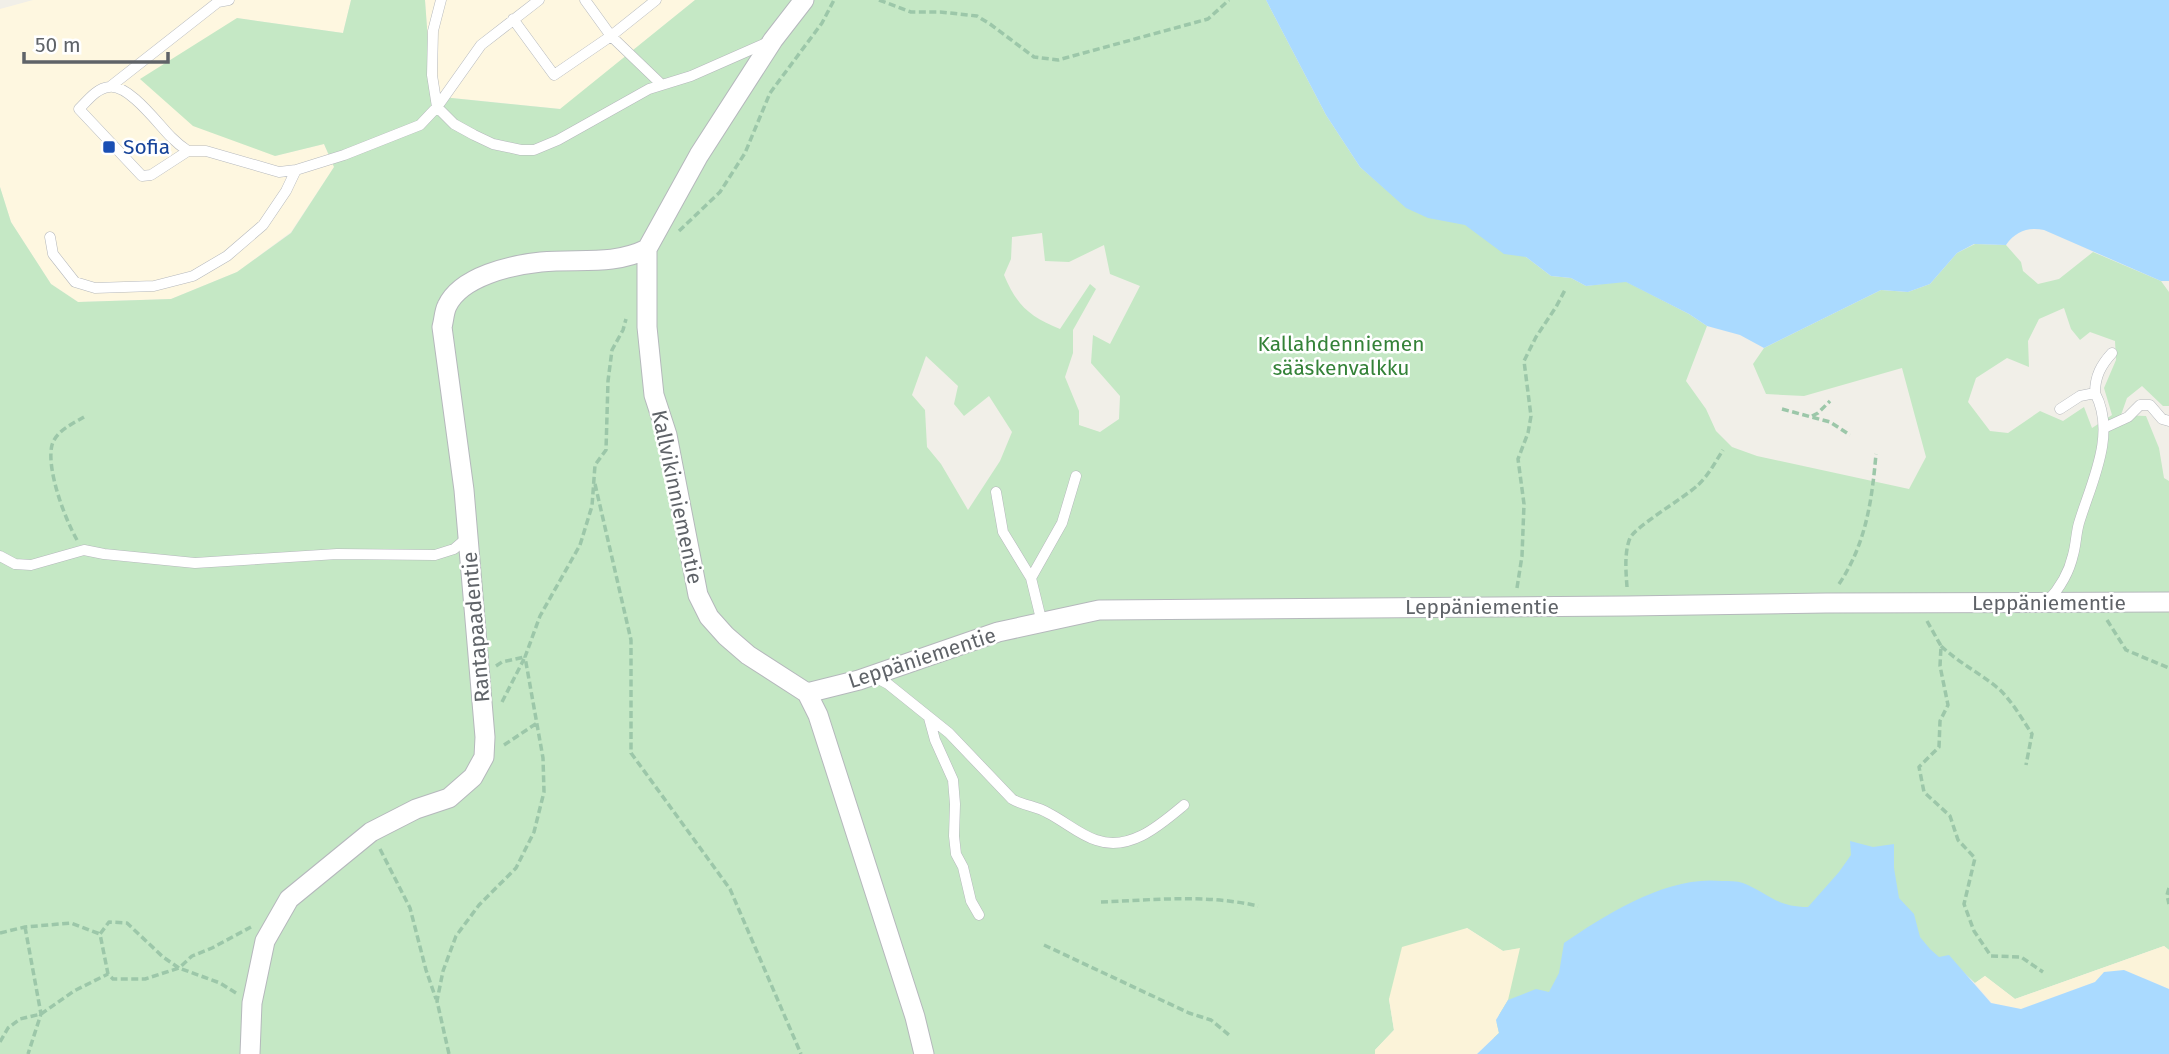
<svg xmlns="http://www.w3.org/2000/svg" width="2169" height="1054" viewBox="0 0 2169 1054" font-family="'Fira Sans',sans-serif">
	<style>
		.commercial { fill: #fef7e0 }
		.green { fill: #c5e8c5; fill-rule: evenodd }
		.sand { fill: #fbf3d9 }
		.water { fill: #aadaff }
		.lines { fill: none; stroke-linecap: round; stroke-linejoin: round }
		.lane-casing { stroke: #b5b8bc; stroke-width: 11 }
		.street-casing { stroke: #b5b8bc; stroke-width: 21 }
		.path { stroke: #9cc7a9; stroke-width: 3.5; stroke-dasharray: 7 3.5; stroke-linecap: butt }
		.lane { stroke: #fff; stroke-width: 10 }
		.street { stroke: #fff; stroke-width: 19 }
		.transit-dot { fill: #1a4fb4; stroke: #fff; stroke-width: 2.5 }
		.labels { text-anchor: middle; stroke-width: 5; stroke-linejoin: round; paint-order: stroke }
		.transit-label { font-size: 21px; fill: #164399; stroke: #fff; text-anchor: start }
		.park-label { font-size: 21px; fill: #348238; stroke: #fff }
		.street-label { font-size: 21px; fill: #5f6368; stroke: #fff }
	</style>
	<rect width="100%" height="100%" fill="#f1efe8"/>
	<!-- commercial -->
	<path class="commercial" d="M33 0H351L343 33 237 18 275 156 324 144 334 167 291 232 237 272 171 299 78 302 51 284 11 222 0 187V9Z
		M425 0H695L561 109 432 96Z"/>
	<!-- green -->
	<path class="green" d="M351 0H425L432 96 560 109 695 0H1266L1326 115 1360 167 1403 204 1459 221 1526 257 1551 276 1571 278 1586 286 1625 281 1689 314 1707 326 1686 381 1706 409 1716 431 1732 447 1757 456 1909 489 1926 457 1902 368 1804 396 1766 394 1753 364 1764 348 1881 290 1908 292 1930 284 1957 253 1975 244 2006 245 2021 262 2023 271 2038 284 2059 279 2093 252 2161 281 2169 292V406H2163L2142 386 2127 398 2121 415 2146 416 2159 448 2164 478 2169 481V950L2164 946 2015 999 1985 976 1975 983 1957 966 1683 1054 1492 1038 1519 949 1503 951 1467 928 1389 999 1394 1030 1375 1050V1054H0V187L11 222 51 284 78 302 171 299 237 272 291 233 334 167 324 144 275 156 193 126 140 79 237 18 343 33ZM1042 233 1045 261 1069 262 1104 245 1110 274 1140 286 1110 344 1093 335 1091 363 1120 396 1119 419 1100 432 1079 425V411L1065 377 1073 353V330L1096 289 1090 284 1060 329C1030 317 1017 306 1004 275L1011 259 1012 237ZM2064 308 2071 329 2080 340 2090 332 2115 341 2116 360 2104 388 2112 415 2092 428 2084 407 2063 421 2040 411 2008 433 1990 431 1968 402 1976 378 2007 358 2029 367 2028 341 2039 319ZM926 356 958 386 954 404 964 416 989 396 1012 432 1000 461 968 510 941 464 927 447 925 410 912 395Z"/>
	<!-- sand -->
	<path class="sand" d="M1467 928 1503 951 1520 948 1508 1000 1496 1020 1499 1033 1477 1054H1375V1050L1394 1030 1389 999 1402 947Z
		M2164 946 2169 950V989L2144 978 2095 982 2021 1009 1992 1003 1975 983 1985 976 2015 999Z"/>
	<!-- water -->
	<path class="water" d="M1266 0H2169V281H2161L2044 230C2028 227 2016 231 2006 245L1974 244 1957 253 1930 284 1908 292 1881 290 1764 348 1740 335 1707 326 1689 314 1626 282 1586 286 1571 278 1551 276 1526 257 1504 254 1465 225 1428 218 1406 208 1360 167 1326 115Z
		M1850 841 1873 847 1894 844V868L1899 898 1914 914 1920 937 1930 949 1939 957 1949 955 1991 1003 2021 1009 2095 982 2104 972 2124 970 2169 989V1054H1477L1499 1033 1496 1020 1508 1000 1536 989 1549 992 1559 973 1564 943C1606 914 1668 875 1722 881 1729 881 1737 881 1743 883 1770 894 1776 907 1808 907L1839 872 1851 855Z"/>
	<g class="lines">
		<!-- lane casing -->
		<g class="lane-casing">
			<path id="lane" d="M441 0 433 31 432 75 437 107 454 124 474 135 493 144 521 150H534L558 140 649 89 691 76 766 43
				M585 0 611 36 656 0
				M513 19 554 75 611 36 661 84
				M111 86 218 2 229 0
				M188 151C182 147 176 142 171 137 158 124 129 84 109 87 97 88 88 100 79 109L142 176 151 175 188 151H206L279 172 296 170 344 155 420 125 437 107 481 45 539 0
				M50 237 53 254 75 282 95 288 154 286 193 276 227 256 263 225 286 191 296 170
				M2095 393C2095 376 2101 365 2112 353
				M2104 428 2128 417 2140 405H2150L2162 419 2169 421
				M996 492 1003 532 1031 578 1042 623
				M0 556 15 564 31 565 84 550 104 554 195 563 337 554 435 555 454 549 468 537
				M1031 578 1062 523 1076 476
				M2047 602C2059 589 2069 573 2073 555 2076 545 2076 533 2079 523 2091 483 2117 434 2095 393L2080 396 2060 409
				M873 676 888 684 949 733 1012 799C1024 806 1037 806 1048 813 1064 821 1080 835 1096 840 1130 852 1160 825 1184 805
				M929 718 935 740 953 780 955 804 954 836 956 854 963 867 971 901 979 915"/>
		</g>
		<!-- street casing -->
		<g class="street-casing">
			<path id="street" d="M804 0 773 40 699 155 647 249V327L654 395 667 435 698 595 709 617 726 636 748 655 807 693 818 715 915 1017 924 1054
				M807 693 859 680 998 632 1099 610 1627 606 1826 603 2169 602
				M250 1054 252 1003 265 941 289 899 371 832 416 809 449 798 473 777 484 757 485 737 464 490 442 327C444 320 444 312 447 306 461 276 512 265 541 262 578 258 612 266 647 249"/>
		</g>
		<!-- path -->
		<path class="path" d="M879 0 911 12H940L977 16 990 24 1034 57 1058 60 1208 19 1229 0
			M679 231 720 192 745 153 770 93 822 23 834 0
			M1782 409 1830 422 1850 435
			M1812 416 1818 413 1830 401
			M595 484 631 640V753L730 889 801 1054
			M77 540C65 519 46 469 52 445 56 431 72 424 84 417
			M1839 584C1866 544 1872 500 1876 454
			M1627 587C1626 572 1624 553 1630 538 1636 526 1684 498 1698 485 1708 476 1716 461 1723 450
			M1517 588 1522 556 1524 504 1518 459 1528 433 1531 416 1524 361 1536 337 1556 307 1565 290
			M2107 620 2126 650 2169 668
			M1927 621 1941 646 1940 666 1948 705 1940 721 1939 747 1919 767 1924 792 1950 816 1958 840 1975 858 1964 904 1974 931 1991 956 2021 957 2043 972
			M1941 646C1959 663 1980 673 1999 689 2012 701 2022 719 2032 734L2026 765
			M496 666 502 662 525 657
			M502 702 524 659
			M504 745 537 723
			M380 849 410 908 426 970 436 999
			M2169 888 2167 895 2169 904
			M1101 902C1153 900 1206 894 1258 906
			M25 927 41 1014 28 1054
			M0 933 25 927 71 923 100 934
			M1044 945 1189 1013 1211 1020 1229 1035
			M236 993 220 983 179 968 145 979H113L108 974 100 934 109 922 127 923 163 957 179 968 192 956 212 948 251 927
			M0 1042 8 1028 20 1019 41 1014 74 991 108 974
			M449 1054 437 1001 443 971 456 936 479 905 516 868 534 832 544 792 543 758 525 657 540 616 580 545 592 506 595 465 606 450 608 381 612 350 623 330 626 319"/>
		<!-- lane -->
		<use href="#lane" class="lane"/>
		<!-- street -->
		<use href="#street" class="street"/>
	</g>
	<!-- markers -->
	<rect class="transit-dot" x="102" y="140" width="14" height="14" rx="3.5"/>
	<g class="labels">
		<!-- transit labels -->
		<g class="transit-label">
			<text x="123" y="154">Sofia</text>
		</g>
		<!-- park labels -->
		<g class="park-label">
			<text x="1341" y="351">Kallahdenniemen<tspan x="1341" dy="24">sääskenvalkku</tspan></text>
		</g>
		<!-- street labels -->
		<g class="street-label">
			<text transform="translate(677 497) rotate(78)" y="7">Kallvikinniementie</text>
			<text x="2049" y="610">Leppäniementie</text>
			<text x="1482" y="614">Leppäniementie</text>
			<text transform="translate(476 627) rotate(-95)" y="7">Rantapaadentie</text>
			<text transform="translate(922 658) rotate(-18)" y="7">Leppäniementie</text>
		</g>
	</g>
	<!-- scale -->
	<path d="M24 52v10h144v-10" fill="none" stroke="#5f6368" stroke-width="3.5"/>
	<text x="35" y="52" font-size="21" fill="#5f6368" stroke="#ffffff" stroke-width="5" paint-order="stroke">50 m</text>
</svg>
